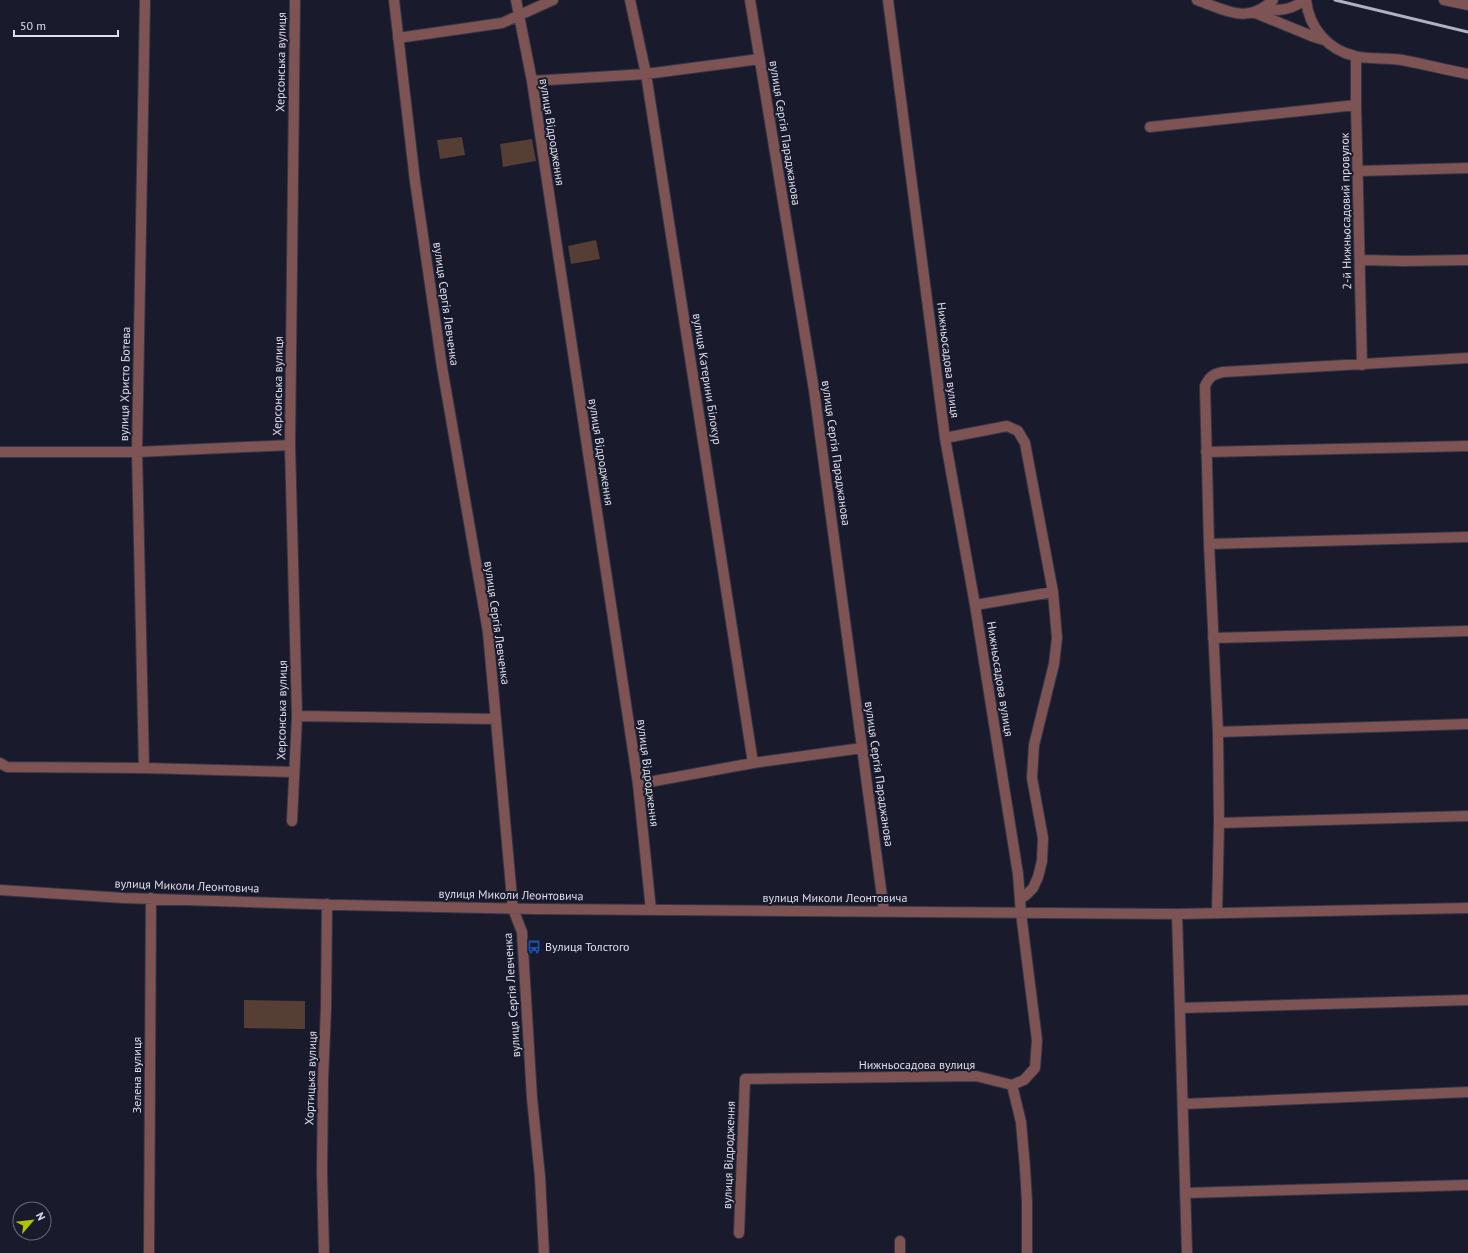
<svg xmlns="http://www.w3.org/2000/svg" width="1468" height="1253" viewBox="0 0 1468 1253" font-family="'PT Sans',sans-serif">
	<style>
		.building { fill: #553f34 }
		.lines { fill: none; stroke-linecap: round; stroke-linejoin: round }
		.minor-casing { stroke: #353647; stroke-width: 12 }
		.minor { stroke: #7e5353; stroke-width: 10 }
		.rail { stroke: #b1b2c0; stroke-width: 3 }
		.labels { text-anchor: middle; stroke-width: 4; stroke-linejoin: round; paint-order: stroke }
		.street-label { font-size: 12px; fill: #dedfec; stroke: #191a2c }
		.poi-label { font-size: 12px; fill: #dedfec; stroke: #191a2c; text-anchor: start }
	</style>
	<rect width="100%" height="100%" fill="#191a2c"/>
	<!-- building -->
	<path class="building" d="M462 137 465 155 440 159 437 140Z
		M532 139 536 161 503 167 500 144Z
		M596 240 600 259 571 264 568 246Z
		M244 1000 305 1001V1029L244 1028Z"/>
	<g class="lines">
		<!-- minor casing -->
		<g class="minor-casing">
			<path id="minor" d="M394 0 415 181 442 367 488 632 513 909 522 932 532 1098 540 1177 544 1253
				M516 0 532 81 638 784 651 910
				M630 0 646 74 753 763
				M750 0 814 390 884 911
				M1197 0C1226 10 1247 25 1273 0
				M1306 0C1309 28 1328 50 1355 56 1370 60 1387 57 1402 60 1424 64 1446 70 1468 74
				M1444 0 1468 5
				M1264 8C1279 12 1292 10 1304 0
				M1253 12 1314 37 1324 40
				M398 38 502 23 553 0
				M1356 57V105L1362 365
				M532 81 646 74 760 59
				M1150 127 1356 105
				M1359 171 1468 168
				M1361 260 1404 261 1468 260
				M945 438 1007 426 1018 431 1025 443 1053 592 1057 638 1054 664 1034 745 1032 778 1043 838 1042 861 1038 877 1033 888 1026 895 1020 899
				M0 452H137L290 445
				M1206 452 1468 446
				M1209 544 1468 537
				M975 605 1053 592
				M1213 638 1468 631
				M297 716 496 719
				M1218 732 1468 724
				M0 763 7 767 144 768 294 772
				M144 768 137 452 145 0
				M638 784 753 763 862 748
				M292 821 297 716 290 445 295 0
				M1219 823 1468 816
				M0 890 124 898 342 905 536 909 1177 914 1468 908
				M1217 913 1219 823 1218 732 1209 544 1205 386C1209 377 1213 374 1223 372L1468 358
				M1177 914 1187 1253
				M1180 1008 1468 1000
				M1012 1085 1021 1122 1025 1168 1027 1202V1253
				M1183 1104 1468 1092
				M1185 1193 1468 1185
				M739 1233 745 1079 976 1076 1012 1085 1024 1080 1035 1068 1037 1040 1021 913 1018 874 975 605 945 438 888 0
				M900 1241V1253
				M149 1253 151 898
				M324 1253 322 1172 323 1080 326 1008 327 904"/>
		</g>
		<!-- minor -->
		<use href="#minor" class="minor"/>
		<!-- rail -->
		<path class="rail" d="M1335 0 1468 32"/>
	</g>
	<!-- icons -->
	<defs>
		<g id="bus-bare" transform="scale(1.08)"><path d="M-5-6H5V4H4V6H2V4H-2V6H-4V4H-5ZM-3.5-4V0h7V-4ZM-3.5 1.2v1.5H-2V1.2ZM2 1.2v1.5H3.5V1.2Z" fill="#1a4fb4" stroke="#191a2c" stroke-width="2.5" paint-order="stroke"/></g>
	</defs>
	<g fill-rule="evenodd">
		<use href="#bus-bare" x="534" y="947"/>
	</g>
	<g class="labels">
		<!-- street labels -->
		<g class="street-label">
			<text transform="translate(281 62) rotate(-89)" y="4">Херсонська вулиця</text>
			<text transform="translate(552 132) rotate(81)" y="4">вулиця Відродження</text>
			<text transform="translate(785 133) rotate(81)" y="4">вулиця Сергія Параджанова</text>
			<text transform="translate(1346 211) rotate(-91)" y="4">2-й Нижньосадовий провулок</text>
			<text transform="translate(446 304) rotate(82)" y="4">вулиця Сергія Левченка</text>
			<text transform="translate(948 360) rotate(83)" y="4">Нижньосадова вулиця</text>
			<text transform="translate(707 379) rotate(81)" y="4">вулиця Катерини Білокур</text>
			<text transform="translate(125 384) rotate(-89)" y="4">вулиця Христо Ботева</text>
			<text transform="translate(278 386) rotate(-89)" y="4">Херсонська вулиця</text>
			<text transform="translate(601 452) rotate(81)" y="4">вулиця Відродження</text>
			<text transform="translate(836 453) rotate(82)" y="4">вулиця Сергія Параджанова</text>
			<text transform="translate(497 623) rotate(82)" y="4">вулиця Сергія Левченка</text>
			<text transform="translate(1000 679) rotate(81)" y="4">Нижньосадова вулиця</text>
			<text transform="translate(282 710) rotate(-89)" y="4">Херсонська вулиця</text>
			<text transform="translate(648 773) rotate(83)" y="4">вулиця Відродження</text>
			<text transform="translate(879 774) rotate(82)" y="4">вулиця Сергія Параджанова</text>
			<text transform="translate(187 886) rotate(2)" y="4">вулиця Миколи Леонтовича</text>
			<text transform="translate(511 895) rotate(1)" y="4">вулиця Миколи Леонтовича</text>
			<text x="835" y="902">вулиця Миколи Леонтовича</text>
			<text transform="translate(512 995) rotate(-94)" y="4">вулиця Сергія Левченка</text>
			<text x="917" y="1069">Нижньосадова вулиця</text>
			<text transform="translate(137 1075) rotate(-90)" y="4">Зелена вулиця</text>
			<text transform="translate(311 1078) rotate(-88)" y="4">Хортицька вулиця</text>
			<text transform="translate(729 1155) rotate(-88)" y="4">вулиця Відродження</text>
		</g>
		<!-- poi labels -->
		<g class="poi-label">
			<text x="545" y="951">Вулиця Толстого</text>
		</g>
	</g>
	<!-- north arrow -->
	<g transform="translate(32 1221) rotate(62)"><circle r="19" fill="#191a2c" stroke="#686979"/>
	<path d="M0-3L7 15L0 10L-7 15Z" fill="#afc504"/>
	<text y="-6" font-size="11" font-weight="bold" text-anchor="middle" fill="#dedfec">N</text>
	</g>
	<!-- scale -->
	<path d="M14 30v6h104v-6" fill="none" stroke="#dedfec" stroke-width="2"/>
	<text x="20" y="30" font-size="12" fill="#dedfec" stroke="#191a2c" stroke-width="3" paint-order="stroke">50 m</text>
</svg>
